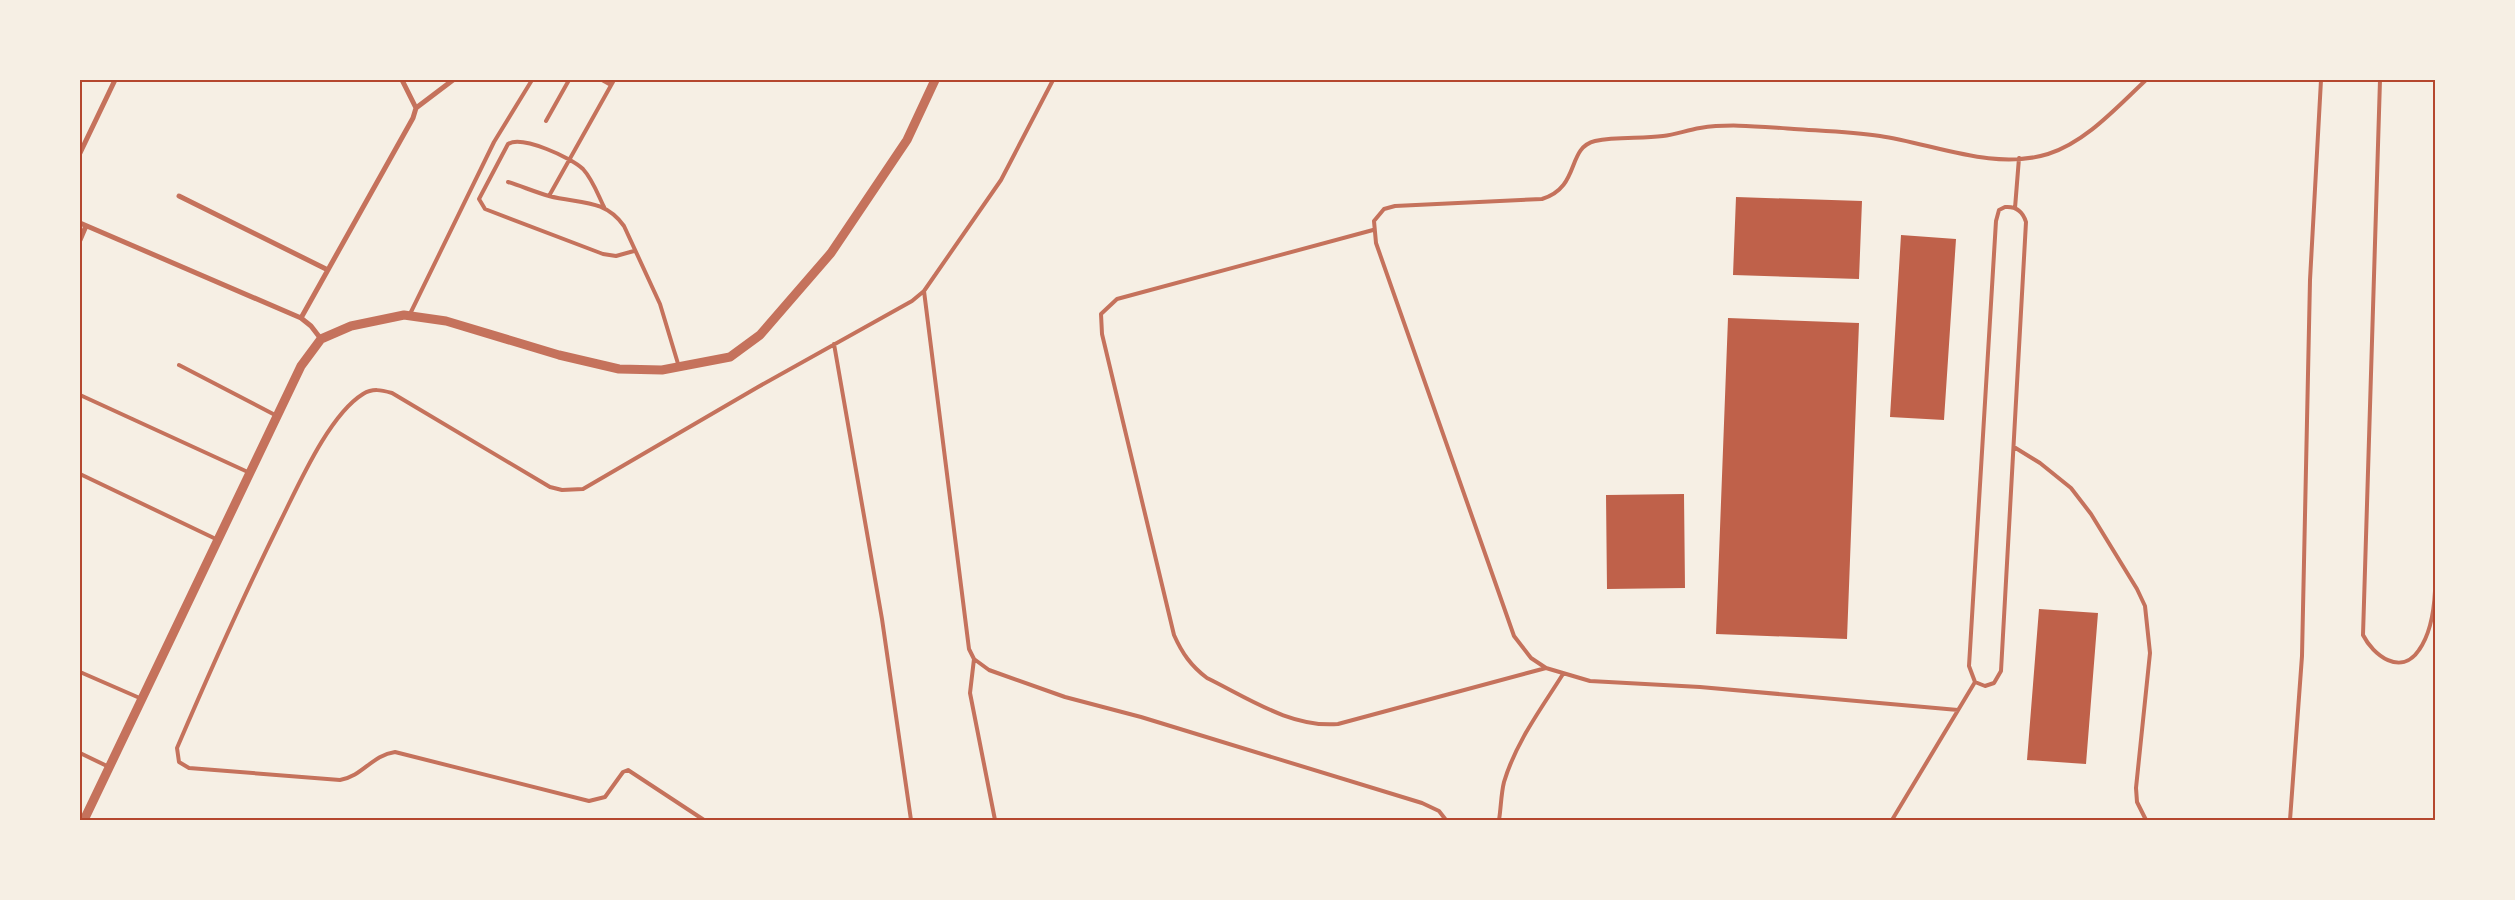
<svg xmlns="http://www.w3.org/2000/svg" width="2515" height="900" viewBox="0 0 2515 900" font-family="'Work Sans',sans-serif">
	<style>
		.building { fill: #bf614a }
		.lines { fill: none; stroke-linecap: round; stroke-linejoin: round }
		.service { stroke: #c5725c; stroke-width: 4 }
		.minor { stroke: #c5725c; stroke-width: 5 }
		.tertiary { stroke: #c5725c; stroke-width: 9 }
		.neatline { fill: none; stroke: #b5482f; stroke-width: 2 }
	</style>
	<rect width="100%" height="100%" fill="#f6efe4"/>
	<!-- building -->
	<path class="building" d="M1736 197 1862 201 1859 279 1733 275Z
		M1901 235 1956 239 1944 420 1890 417Z
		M1728 318 1859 323 1847 639 1716 634Z
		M1684 494 1685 588 1607 589 1606 495Z
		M2039 609 2098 613 2086 764 2027 760Z"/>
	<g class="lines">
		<!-- service -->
		<path class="service" d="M602 80 611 85
			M2380 80 2363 635C2373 655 2401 677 2419 650 2431 633 2434 611 2435 591
			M546 121 569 80
			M508 182C521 186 535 192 549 196 579 204 604 198 624 226L660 304 679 367
			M549 196 614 80
			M604 207C598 195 593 180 583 169 572 158 522 135 508 144L479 199 485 209 603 254 616 256 634 251
			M2005 207C2016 206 2023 212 2026 222L2001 671 1994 683 1985 686 1975 682 1969 666 1996 221 1999 210Z
			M2015 208 2019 158
			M1373 230 1117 299 1101 314 1102 334 1174 635C1182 653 1191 666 1207 678 1248 698 1291 728 1338 724L1546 668
			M924 291 969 649 974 659 989 670 1065 697 1141 717 1422 803 1439 811 1446 820
			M409 316 494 142 532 80
			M834 344 882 619 911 820
			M179 365 277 416
			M80 395 250 473
			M2014 447 2040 463 2071 488 2091 514 2137 589 2145 606 2150 653 2136 788 2137 802 2146 820
			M80 474 218 540
			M974 659 970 693 995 820
			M80 672 142 699
			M1958 710 1700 687 1590 681 1546 668 1531 658 1514 636 1376 243 1374 221 1384 209 1395 206 1542 199C1581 187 1566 148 1595 141 1617 136 1641 139 1663 136 1675 135 1687 130 1700 128 1731 123 1763 127 1794 129 1823 131 1852 132 1880 136 1934 144 1993 171 2048 154 2086 142 2117 107 2146 80
			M80 753 109 767
			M704 820 628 770 623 772 605 797 589 801 395 752C372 755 363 776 340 780L189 768 179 762 177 748C210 671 244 595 281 520 299 484 329 415 363 394 373 388 381 390 392 393L550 487 562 490 583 489 758 387 912 301 924 291 1001 180 1053 80
			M1499 820C1501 808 1501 794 1504 782 1516 742 1541 709 1563 674
			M1892 820 1975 682
			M2290 820 2302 656 2310 280 2321 80"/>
		<!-- minor -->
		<path class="minor" d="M416 108 453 80
			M80 153 115 80
			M179 196 328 270
			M80 223 301 318 311 326 321 339
			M80 240 86 226
			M301 318 413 118 416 108 402 80"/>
		<!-- tertiary -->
		<path class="tertiary" d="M84 820 301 366 321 339 351 326 404 315 446 321 559 355 619 369 662 370 730 357 760 335 831 253 907 140 935 80"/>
	</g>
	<!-- border -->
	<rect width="2515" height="900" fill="none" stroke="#f6efe4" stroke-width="162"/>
	<rect x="81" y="81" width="2353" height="738" class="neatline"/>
</svg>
